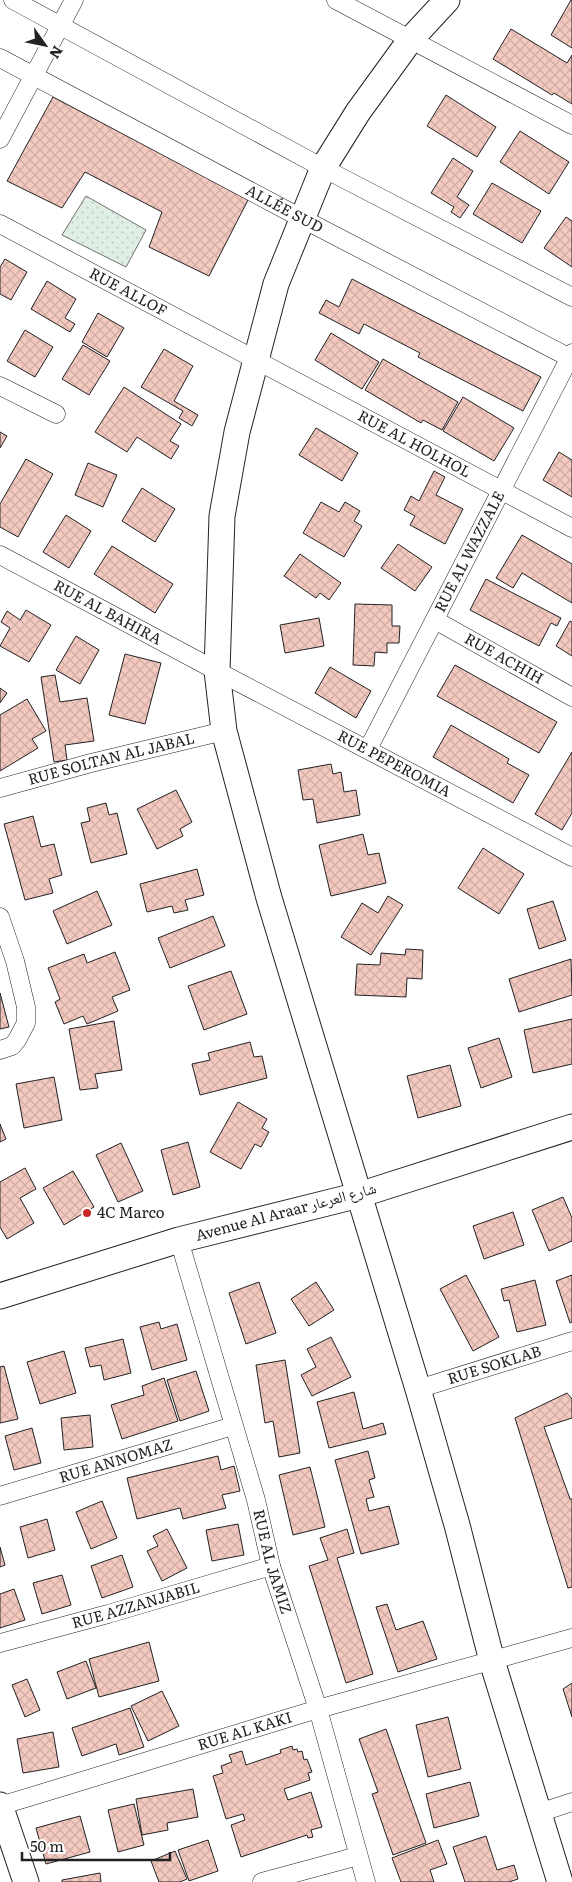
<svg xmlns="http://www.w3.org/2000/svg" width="572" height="1882" viewBox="0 0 572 1882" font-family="Literata,'Noto Naskh Arabic',serif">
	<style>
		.garden { fill: url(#garden-dots); stroke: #6f6f6f }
		.building { fill: url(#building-cross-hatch); stroke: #222 }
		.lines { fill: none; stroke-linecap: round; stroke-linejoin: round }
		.street-casing { stroke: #222; stroke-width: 19 }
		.secondary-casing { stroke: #222; stroke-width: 27 }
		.street { stroke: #fff; stroke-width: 18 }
		.secondary { stroke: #fff; stroke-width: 25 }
		.poi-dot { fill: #c62828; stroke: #fff; stroke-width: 2 }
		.labels { text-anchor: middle; stroke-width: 4; stroke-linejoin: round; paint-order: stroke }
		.street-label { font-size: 15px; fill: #222; stroke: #fff }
		.poi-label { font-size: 15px; fill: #222; stroke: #fff; text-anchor: start }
	</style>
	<defs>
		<pattern id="garden-dots" width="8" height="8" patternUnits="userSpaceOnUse" patternTransform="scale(1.25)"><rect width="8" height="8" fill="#e0efe3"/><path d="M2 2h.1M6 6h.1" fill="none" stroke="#c0cdc2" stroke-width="1.8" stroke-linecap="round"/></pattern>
		<pattern id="building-cross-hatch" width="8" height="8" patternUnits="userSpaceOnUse" patternTransform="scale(1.25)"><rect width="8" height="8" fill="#f3c9c0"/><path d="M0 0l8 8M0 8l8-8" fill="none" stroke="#d0aca5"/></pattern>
	</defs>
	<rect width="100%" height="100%" fill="#fff"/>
	<!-- garden -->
	<path class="garden" d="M86 196 146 230 126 267 62 235Z"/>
	<!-- building -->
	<path class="building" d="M571 0H572V48L551 35Z
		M511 29 567 63 572 55V104L554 93 552 95 493 59Z
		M446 95 496 127 477 157 427 126Z
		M53 97 248 200 209 276 149 247 162 212 85 172 62 208 7 181Z
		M520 131 569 162 549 194 500 162Z
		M453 158 473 171 457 197 469 205 460 218 451 212 454 207 431 193Z
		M492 183 541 211 522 243 473 214Z
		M566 217 572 221V267L544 248Z
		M5 259 27 272 11 300 0 294V267Z
		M352 279 541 377 523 411 418 357 420 353 364 324 359 334 319 313 326 300 339 307Z
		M47 281 76 299 65 318 75 324 70 332 31 309Z
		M98 313 124 328 107 357 82 342Z
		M25 330 53 347 35 377 7 361Z
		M331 333 379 362 362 389 315 360Z
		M83 345 110 361 89 395 62 379Z
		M164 349 193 366 174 401 198 415 192 426 179 418 183 411 141 387Z
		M383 359 458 402 442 430 423 420 421 423 365 390Z
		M124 387 181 424 170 441 179 446 171 459 137 437 127 452 95 432Z
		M463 397 514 428 494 461 443 431Z
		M316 428 358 453 342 481 299 455Z
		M0 432 7 436 0 448Z
		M559 452 572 460V497L543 480Z
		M26 459 53 474 18 537 0 527V504Z
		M88 463 117 475 103 507 75 495Z
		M434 471 445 477 436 495 463 509 445 544 410 525 415 516 404 510 411 496 419 501Z
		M142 488 175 509 155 542 122 521Z
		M321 502 339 512 345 502 360 511 354 521 362 526 344 557 303 533Z
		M66 515 91 531 69 568 43 552Z
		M522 535 572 564V603L522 573 513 588 496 578Z
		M398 544 432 567 415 591 381 568Z
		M112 546 173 584 155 613 94 574Z
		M300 554 341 583 329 600 320 593 316 598 284 576Z
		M486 579 561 618 557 626 551 623 539 646 470 610Z
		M355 604 392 605V626H400L399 643H387V653L375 652 374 666 353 665Z
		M26 610 51 625 29 662 0 646 10 628 1 622 7 611 20 620Z
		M319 618 324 646 285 653 280 625Z
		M570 621 572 622V656L556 646Z
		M76 636 99 650 80 684 56 670Z
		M125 654 161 663 145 724 109 715Z
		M455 665 557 722 539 753 437 696Z
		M330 667 371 691 356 718 315 693Z
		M55 675 60 702 87 698 94 741 65 745 67 760 54 762 41 677Z
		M0 688 7 693 0 703Z
		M27 699 46 731 32 739 38 748 0 771V715Z
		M451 725 509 759 507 763 529 775 513 803 433 757Z
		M572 752V813L562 830 535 814Z
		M331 764 333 774 341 772 344 792 356 790 360 815 317 823 313 799 303 800 298 770Z
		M176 790 192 822 180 829 183 836 157 849 137 809Z
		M106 803 109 815 117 813 127 854 91 863 81 823 90 821 87 808Z
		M33 816 41 847 54 844 62 875 49 879 53 893 25 900 4 824Z
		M363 834 368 855 379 853 386 883 331 896 319 845Z
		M483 848 524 874 499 914 458 888Z
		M197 869 204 895 185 900 188 910 174 913 172 906 147 912 140 884Z
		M97 891 112 925 67 944 53 911Z
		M388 896 403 905 371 955 341 937 362 903 378 913Z
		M553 901 566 940 539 949 527 909Z
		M213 916 225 946 170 968 158 938Z
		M406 949 423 950 422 979 407 978 406 997 355 995 357 964 380 965 381 953 405 955Z
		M115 952 130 990 112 997 118 1011 87 1024 83 1016 64 1024 55 1002 60 999 48 968 84 954 87 963Z
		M571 959 572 995 519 1012 509 979Z
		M231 971 247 1014 204 1030 188 986Z
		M0 993 9 1027 0 1029Z
		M572 1019V1064L533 1073 524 1030Z
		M114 1021 122 1070 95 1074 98 1088 80 1090 69 1029Z
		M499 1038 512 1077 481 1088 468 1048Z
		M250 1042 254 1057 262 1056 267 1078 200 1095 192 1064 210 1060 208 1053Z
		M450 1065 461 1106 418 1118 407 1076Z
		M54 1077 62 1120 24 1128 16 1084Z
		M238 1102 267 1119 262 1128 269 1132 261 1147 255 1144 241 1169 210 1152Z
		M0 1124 6 1139 0 1142Z
		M188 1142 200 1187 173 1195 161 1150Z
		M121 1143 143 1191 118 1202 96 1155Z
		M25 1168 36 1189 20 1198 34 1223 7 1239 0 1227V1182Z
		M73 1171 94 1207 64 1225 43 1188Z
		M563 1197 572 1218V1241L549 1251 532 1210Z
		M513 1212 524 1245 484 1259 473 1226Z
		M466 1275 499 1337 473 1351 440 1289Z
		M572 1275V1322L570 1323 556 1281Z
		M535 1280 546 1325 517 1332 509 1300 504 1301 501 1289Z
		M259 1282 276 1333 246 1344 229 1293Z
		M316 1282 334 1310 309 1326 291 1299Z
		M159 1322 161 1329 177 1324 187 1360 152 1370 140 1327Z
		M331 1337 351 1377 312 1396 301 1375 316 1367 307 1349Z
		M123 1339 131 1373 104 1380 101 1365 90 1367 85 1348Z
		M64 1351 76 1393 40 1404 27 1362Z
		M285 1360 300 1453 279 1457 273 1421 265 1423 256 1365Z
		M4 1366 18 1419 0 1423V1367Z
		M196 1371 209 1411 180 1421 167 1380Z
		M164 1378 178 1421 122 1439 111 1405 144 1395 142 1386Z
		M354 1392 363 1429 383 1423 386 1434 329 1448 317 1402Z
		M567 1393 572 1399V1418L544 1427 570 1499H572V1587L568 1588 515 1418Z
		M90 1415 93 1447 64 1450 61 1418Z
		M32 1428 41 1463 14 1470 5 1436Z
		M368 1451 375 1478 369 1480 374 1497 366 1499 369 1511 389 1506 399 1544 361 1554 335 1460Z
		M218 1456 221 1470 234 1466 240 1491 222 1495 226 1508 183 1519 180 1508 137 1519 127 1478Z
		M310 1467 325 1527 293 1535 279 1475Z
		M102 1501 117 1538 91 1549 76 1512Z
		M47 1519 55 1550 28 1558 20 1527Z
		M238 1524 244 1555 212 1561 206 1530Z
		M167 1529 187 1568 162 1581 147 1551 158 1546 153 1536Z
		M347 1529 354 1553 337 1558 373 1674 346 1683 309 1566 328 1560 320 1538Z
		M0 1547 5 1565 0 1567Z
		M122 1555 133 1587 102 1598 91 1566Z
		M62 1575 71 1605 42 1614 33 1583Z
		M14 1589 25 1620 0 1628V1594Z
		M387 1604 396 1630 423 1621 437 1659 398 1672 376 1607Z
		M149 1642 159 1681 99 1697 89 1659Z
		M86 1661 96 1688 67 1699 57 1672Z
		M27 1679 40 1710 25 1717 12 1685Z
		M572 1683V1717L563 1689Z
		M162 1691 179 1726 148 1741 131 1706Z
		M130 1708 144 1747 119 1755 116 1744 82 1756 72 1728Z
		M448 1717 461 1769 428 1777 416 1725Z
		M386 1729 426 1843 393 1855 372 1794 378 1792 359 1739Z
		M53 1732 59 1767 23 1773 17 1739Z
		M292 1746 293 1750 297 1749 298 1752 302 1751 304 1760 307 1759 312 1772 308 1773 310 1780 284 1789 288 1800 311 1792 322 1827 311 1830 313 1837 308 1838 307 1835 241 1857 231 1825 245 1820 243 1814 226 1819 213 1776 223 1773 221 1766 232 1762 229 1755 242 1751 246 1765 281 1753 280 1750Z
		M470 1782 479 1816 434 1828 426 1794Z
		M193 1789 198 1817 167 1823 168 1830 142 1835 136 1799Z
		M134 1804 144 1845 118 1852 108 1810Z
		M80 1816 90 1852 46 1864 36 1828Z
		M486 1836 497 1870 514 1865 518 1879 509 1882H465L453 1847Z
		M208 1840 218 1871 189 1881 178 1850Z
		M438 1840 447 1864 430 1870 434 1882H401L392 1858Z
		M175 1851 187 1879 180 1882H159L151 1861Z
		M100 1873 101 1882H62V1880Z"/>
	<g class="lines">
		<!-- street casing -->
		<g class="street-casing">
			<g id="street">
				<path d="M13 0 323 168 572 297"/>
				<path d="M336 0 572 125"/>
				<path id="s1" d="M0 58 301 218 572 359"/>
				<path d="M0 139 74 0"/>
				<path id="s2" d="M0 224 572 528"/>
				<path d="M0 386 56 414"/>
				<path id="s3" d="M0 555 217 671 572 857"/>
				<path id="s4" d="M435 620 572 697"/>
				<path id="s5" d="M368 749 572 353"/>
				<path id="s6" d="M0 788 91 763 224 731"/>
				<path d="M0 917 15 961 26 1007V1023L17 1040 12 1046 0 1050"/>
				<path id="s7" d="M179 1240 256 1500 271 1566 318 1709 366 1882"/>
				<path id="s8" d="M418 1389 572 1341"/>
				<path id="s9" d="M0 1496 233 1426"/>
				<path id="s10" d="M0 1643 108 1614 271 1566"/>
				<path id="s11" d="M0 1806 318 1709 572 1638"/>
				<path d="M539 1813 572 1802"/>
				<path d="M262 1882 358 1856"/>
			</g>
		</g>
		<!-- secondary casing -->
		<g class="secondary-casing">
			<path id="secondary" d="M447 0 411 39 358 112 323 168 276 284 237 432 222 516 217 671 224 731 269 898 418 1389 457 1525 492 1661 560 1882
				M0 1296 179 1240 359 1195 572 1127
				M0 1805 26 1882"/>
		</g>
		<!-- street -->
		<use href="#street" class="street"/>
		<!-- secondary -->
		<use href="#secondary" class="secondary"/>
	</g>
	<!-- markers -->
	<circle class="poi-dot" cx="87" cy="1213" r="5"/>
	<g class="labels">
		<!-- street labels -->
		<g class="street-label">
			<text dy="5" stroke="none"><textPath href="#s1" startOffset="322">ALLÉE SUD</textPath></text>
			<text dy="5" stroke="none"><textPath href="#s2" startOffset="145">RUE ALLOF</textPath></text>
			<text dy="5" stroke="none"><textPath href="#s2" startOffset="469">RUE AL HOLHOL</textPath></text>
			<text dy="5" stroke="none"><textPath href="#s5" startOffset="222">RUE AL WAZZALE</textPath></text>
			<text dy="5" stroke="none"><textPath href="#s3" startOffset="122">RUE AL BAHIRA</textPath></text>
			<text dy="5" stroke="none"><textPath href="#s4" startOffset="79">RUE ACHIH</textPath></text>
			<text dy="5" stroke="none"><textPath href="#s6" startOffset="115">RUE SOLTAN AL JABAL</textPath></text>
			<text dy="5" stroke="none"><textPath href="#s3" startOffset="446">RUE PEPEROMIA</textPath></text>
			<text transform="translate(286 1212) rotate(-15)" y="5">Avenue Al Araar شارع العرعار</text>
			<text dy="5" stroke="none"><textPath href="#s8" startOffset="80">RUE SOKLAB</textPath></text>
			<text dy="5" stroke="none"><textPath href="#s9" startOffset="121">RUE ANNOMAZ</textPath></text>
			<text dy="5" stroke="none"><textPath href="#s7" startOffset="335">RUE AL JAMIZ</textPath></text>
			<text dy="5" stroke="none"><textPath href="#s10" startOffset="141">RUE AZZANJABIL</textPath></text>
			<text dy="5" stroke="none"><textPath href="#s11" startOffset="256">RUE AL KAKI</textPath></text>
		</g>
		<!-- poi labels -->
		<g class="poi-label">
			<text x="97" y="1218">4C Marco</text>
		</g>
	</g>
	<!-- north arrow -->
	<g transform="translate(45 45) rotate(123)" stroke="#ffffff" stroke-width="4" paint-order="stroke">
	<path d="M0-4L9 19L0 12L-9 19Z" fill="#222222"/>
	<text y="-8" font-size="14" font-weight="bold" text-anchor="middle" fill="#222222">N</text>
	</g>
	<!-- scale -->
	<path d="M22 1852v8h148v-8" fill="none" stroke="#222222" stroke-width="2.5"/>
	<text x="30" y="1852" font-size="15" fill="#222222" stroke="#ffffff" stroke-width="4" paint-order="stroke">50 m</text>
</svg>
